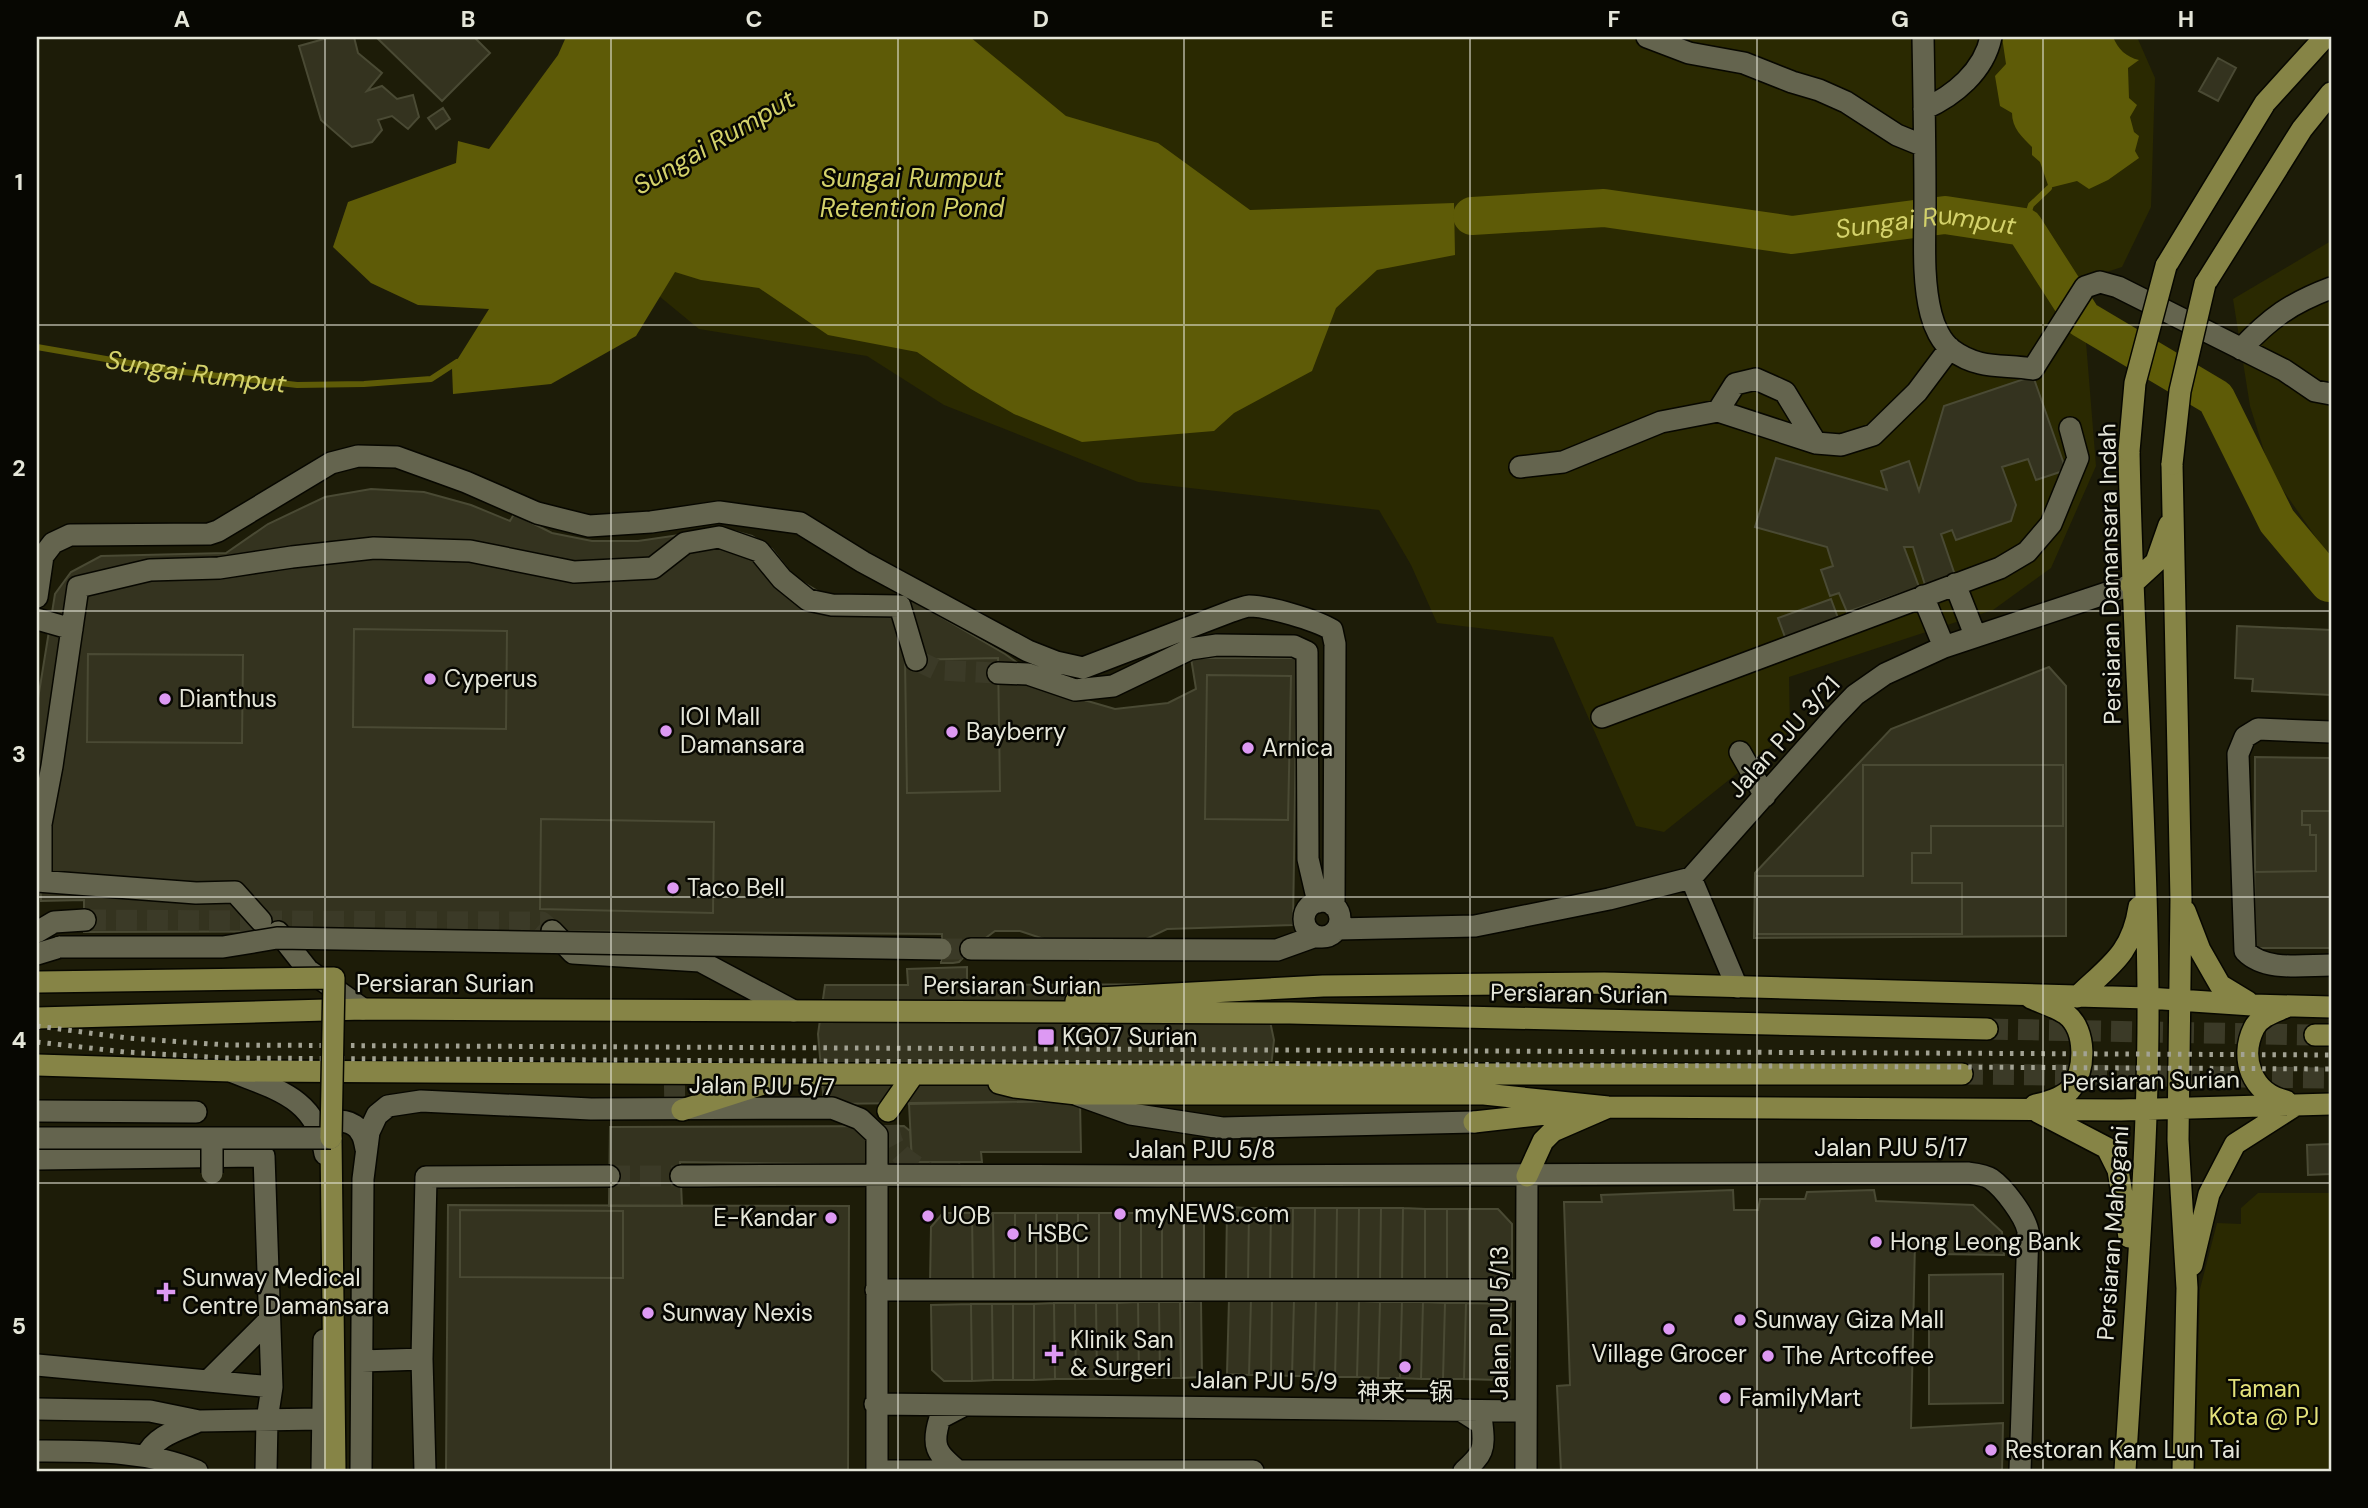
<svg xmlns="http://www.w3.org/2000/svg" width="2368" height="1508" viewBox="0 0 2368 1508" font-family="'DM Sans','Noto Sans SC',sans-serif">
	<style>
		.green { fill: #2a2901 }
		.water { fill: #5e5b07 }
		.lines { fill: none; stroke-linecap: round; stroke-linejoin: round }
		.stream { stroke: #5e5b07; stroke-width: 6 }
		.river { stroke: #5e5b07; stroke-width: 38 }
		.building { fill: #34331f; stroke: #4a4a34; stroke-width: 2 }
		.minor-tunnel { stroke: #3b3a27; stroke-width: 21; stroke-dasharray: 21 10; stroke-linecap: butt }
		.major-tunnel { stroke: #3b3a27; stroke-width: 21; stroke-dasharray: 21 10; stroke-linecap: butt }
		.minor-casing { stroke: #070700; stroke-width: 24 }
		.major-casing { stroke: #070700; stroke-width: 24 }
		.minor { stroke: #64644e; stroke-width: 21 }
		.major { stroke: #868446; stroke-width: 21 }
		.rail { stroke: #a2a293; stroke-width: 5; stroke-dasharray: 3.5 7; stroke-linecap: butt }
		.minor-bridge-casing { stroke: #070700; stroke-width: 24; stroke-linecap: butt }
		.major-bridge-casing { stroke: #070700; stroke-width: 24; stroke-linecap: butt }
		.minor-bridge { stroke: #64644e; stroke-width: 21 }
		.major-bridge { stroke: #868446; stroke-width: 21 }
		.grid { fill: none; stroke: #e5e6d9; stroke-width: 2; stroke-opacity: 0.55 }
		.poi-dot { fill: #dd99f3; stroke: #070702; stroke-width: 2.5 }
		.labels { text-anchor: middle; stroke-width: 5; stroke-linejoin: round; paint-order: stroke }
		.street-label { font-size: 24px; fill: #e5e6d9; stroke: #070702 }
		.poi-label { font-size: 24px; fill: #e5e6d9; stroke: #070702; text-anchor: start }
		.park-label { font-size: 24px; fill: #e3e17a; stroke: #070702 }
		.water-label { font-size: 26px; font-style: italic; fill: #d4d26b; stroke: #070702 }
		.neatline { fill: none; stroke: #e5e6d9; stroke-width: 2.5 }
		.grid-label { font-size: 23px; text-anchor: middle; font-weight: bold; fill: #e5e6d9 }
	</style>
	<rect width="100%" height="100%" fill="#1d1c08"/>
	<!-- green -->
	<path class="green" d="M565 37H2137L2155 78 2151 207 2122 267 2073 283 2086 342 2096 466 2051 568 1993 610 1789 677 1790 731 1664 832 1636 826 1553 637 1437 623 1411 565 1379 510 1138 482 944 405 867 356 699 329 636 277Z
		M2331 241V559L2271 473 2250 406 2233 299Z
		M2258 1193H2331V1471H2195L2200 1289 2217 1223 2241 1224V1208Z"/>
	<!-- water -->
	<path class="water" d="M566 37H970L1066 116 1158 143 1250 210 1454 203 1455 255 1377 270 1336 308 1312 371 1234 413 1214 431 1082 442 1014 414 971 389 917 352 828 335 759 288 701 280 675 272 636 336 551 384 453 394 452 368 489 309 418 305 371 283 333 247 348 202 456 163 458 141 489 149 558 55Z
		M2002 37H2113C2118 49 2126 57 2139 60L2128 68 2129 98 2137 105 2130 117 2134 132 2139 136 2135 151 2139 158 2108 180 2089 189 2077 181 2049 188 2040 162 2032 155V147C2022 137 2012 128 2012 113L2000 106 1995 76 2006 64Z"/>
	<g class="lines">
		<!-- stream -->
		<g class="stream">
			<path d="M2024 227 2031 205 2049 188"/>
			<path id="s1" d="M37 347 175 371 297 385 364 384 431 379 457 362"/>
		</g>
		<!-- river -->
		<path class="river" id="s2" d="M1472 216 1604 208 1792 235 1945 215 2024 227 2083 319 2216 398 2277 521 2329 583H2331"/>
	</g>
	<!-- building -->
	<path class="building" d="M331 37H354L358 53 382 73 367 91 382 86 397 99 413 95 419 117 408 129 392 116 378 120 382 130 372 142 352 147 321 120 299 46Z
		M376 37H474L490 53 442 101Z
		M2218 58 2236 68 2218 101 2199 91Z
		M443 108 450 119 436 129 428 118Z
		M2033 376 2066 470 2036 480 2028 459 2002 467 2016 505 2011 521 1956 540 1952 530 1941 534 1956 578 1926 588 1913 547H1904L1919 587 1847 612 1839 593 1830 596 1821 570 1833 566 1827 547 1755 527 1776 458 1887 490 1881 471 1909 461 1919 491 1944 406Z
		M371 489 424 492 471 505 510 521 514 514 552 533 592 541H638L700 532 734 531 752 536 772 549 794 577 828 597 903 595 1005 654 1060 693 1115 709 1168 703 1196 689 1191 658H1297L1293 925 1167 929 1140 942H1053L1020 931H995L971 949 959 962 953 963H941L942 934 526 931 84 932V900L41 901 37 705 55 594 71 572 101 556 226 553 268 524 325 497Z
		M1831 599 1838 618 1785 637 1778 618Z
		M2237 626 2331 630V695L2252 691 2253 679 2235 678Z
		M354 629 507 631 506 729 353 727Z
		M88 654 243 655 242 743 87 742Z
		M998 658 1000 791 907 793 905 660Z
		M2049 667 2066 686V936L1754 938 1755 873 1891 729Z
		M1207 675 1291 676 1288 820 1205 819Z
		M2255 757 2331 758V948H2254Z
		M2255 757 2331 758V811H2302V825H2310V835H2316V871L2255 872Z
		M1863 765H2063V826H1931V853H1912V883H1962V934H1757V876H1863Z
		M541 819 714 822 713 913 540 909Z
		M967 967V985L1262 984 1274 1040 1267 1103 1080 1101 824 1104 818 1034 825 985H908L907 969Z
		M1080 1101 1081 1152H981L982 1162H912L909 1104Z
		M904 1126 910 1131 912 1162H959L961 1178 904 1177 891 1165 680 1162 682 1206H609L610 1127Z
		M2331 1144V1174L2308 1175 2307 1145Z
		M1733 1190 1734 1210H1758L1760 1199H1805L1807 1192 1874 1190 1876 1201 1973 1205 2002 1232 2004 1255 1935 1254 1936 1244 1915 1241 1911 1428 2003 1423 2002 1471H1561L1557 1386 1570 1385 1564 1202H1602L1601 1195Z
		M448 1205 849 1206 848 1471H446Z
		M1227 1207 1249 1208 1248 1283 1226 1282Z
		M1249 1208H1271L1270 1283H1248Z
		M1271 1208H1293L1292 1283H1270Z
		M1293 1208H1315L1314 1283H1292Z
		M1315 1208H1337L1336 1283H1314Z
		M1337 1208H1359L1358 1283H1336Z
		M1359 1208H1381L1380 1283H1358Z
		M1381 1208H1403L1402 1283H1380Z
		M1403 1208 1425 1209V1284L1402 1283Z
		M1425 1209H1447V1284H1425Z
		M1447 1209H1469V1284H1447Z
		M1469 1209H1498L1512 1224V1284H1469Z
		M460 1210 623 1211V1278L460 1277Z
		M1183 1212H1204V1284H1183Z
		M1183 1212V1284H1162V1213Z
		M943 1213H972L973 1285H930L931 1227Z
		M972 1213H993L994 1285H973Z
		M993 1213H1015V1285H994Z
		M1015 1213H1036V1285H1015Z
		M1036 1213H1057V1284L1036 1285Z
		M1057 1213H1078V1284H1057Z
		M1078 1213H1099V1284H1078Z
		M1099 1213H1120V1284H1099Z
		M1120 1213H1141V1284H1120Z
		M1141 1213H1162V1284H1141Z
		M2003 1274V1403L1929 1404V1275Z
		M1229 1299H1251L1249 1375 1227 1374Z
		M1251 1299 1272 1300 1271 1375H1249Z
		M1272 1300H1294L1292 1376 1271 1375Z
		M1294 1300H1316L1314 1376H1292Z
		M1316 1300 1337 1301 1335 1377 1314 1376Z
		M1201 1301 1202 1377 1181 1378 1180 1302Z
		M1337 1301H1359L1357 1377H1335Z
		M1359 1301 1380 1302 1378 1378 1357 1377Z
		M1138 1302H1159L1160 1378H1139Z
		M1138 1302 1139 1378 1118 1379 1117 1303Z
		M1159 1302H1180L1181 1378H1160Z
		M1380 1302H1402L1400 1378H1378Z
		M1402 1302H1423L1421 1379 1400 1378Z
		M1423 1302 1445 1303 1443 1379H1421Z
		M1054 1303H1075L1076 1379H1055Z
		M1054 1303 1055 1379 1034 1380V1304Z
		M1075 1303H1096L1097 1379H1076Z
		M1096 1303H1117L1118 1379H1097Z
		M1445 1303H1466L1464 1379H1443Z
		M1466 1303 1511 1304 1510 1368 1498 1380 1464 1379Z
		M971 1304H992L993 1380 972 1381Z
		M971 1304 972 1381H944L932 1370 931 1305Z
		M992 1304H1013V1380H993Z
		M1013 1304H1034V1380H1013Z"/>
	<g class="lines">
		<!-- minor-tunnel -->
		<path class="minor-tunnel" d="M916 660 937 670 998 673
			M85 920 261 921 273 928
			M261 921 542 922 552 931
			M941 949H971
			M664 1087 731 1086
			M889 1125C890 1152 908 1162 930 1174
			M609 1176H681"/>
		<!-- major-tunnel -->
		<path class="major-tunnel" d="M1987 1029 2315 1035
			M1962 1074 2331 1078"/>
		<!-- minor casing -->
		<g class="minor-casing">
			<path id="minor" d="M1647 37 1689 53 1744 63 1792 82 1819 90 1846 102 1897 135 1924 146
				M1923 37C1924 92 1925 147 1925 202 1925 238 1922 279 1931 314 1934 326 1941 342 1952 350 1979 370 2003 364 2033 369L2085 287 2100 282 2118 287 2284 370 2315 391 2331 394
				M1924 109C1954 96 1984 71 1991 37
				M2241 349C2270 318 2291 303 2331 288
				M1718 411 1735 384 1756 379 1785 392 1816 443 1841 445 1873 435 1917 392 1950 348
				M1520 467 1563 462 1661 422 1718 411 1816 443
				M1955 584 1975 635
				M1923 596 1944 647
				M37 597 43 556 53 543 70 535 209 534 218 531 331 463 358 456 397 457 466 482 537 513 589 526 651 522 719 512 800 523 863 562 1028 651 1056 662 1083 668 1232 611C1238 609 1243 607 1249 606 1268 606 1316 620 1332 630L1335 644 1334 906
				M37 619 72 629
				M998 673 1028 674 1075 690 1113 686 1190 649 1217 645 1294 646 1307 652 1308 859 1318 902
				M1602 717 2000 568 2027 552 2051 524 2078 458 2070 428
				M2331 732 2258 729 2245 737 2238 754 2245 951C2265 972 2304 965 2331 965
				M1740 752 1765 796
				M1691 878 1737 987
				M41 880V824L52 766 78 587 150 570 219 568 292 557 374 548 470 551 574 572 653 568 685 543 719 537 759 551 782 579 808 600 832 605 900 606 916 660
				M37 881 196 893 235 892 261 921
				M1304 919a18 18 0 1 1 36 0a18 18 0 1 1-36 0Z
				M1337 929 1475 926 1609 899 1691 878 1834 717 1855 695 1885 674 1944 647 2131 585
				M552 931 573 953 700 961 794 1011
				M37 932 54 922 85 920
				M278 932 308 970 363 1009
				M971 949 1277 950 1316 936
				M37 954 60 947
				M233 1072C278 1090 317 1099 325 1154
				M1078 1095 1131 1114 1222 1128 1474 1122
				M37 1111 196 1112
				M324 1140C325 1137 326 1133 328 1129 335 1116 355 1121 361 1133 364 1137 365 1144 366 1149
				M37 1159 264 1156 272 1387 267 1420 266 1471
				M681 1176C857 1174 1034 1176 1211 1176 1464 1177 1716 1175 1968 1173 1976 1174 1985 1175 1991 1179 2004 1188 2025 1216 2028 1231L2020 1471
				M876 1290H1526
				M362 1361 422 1359
				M37 1365 272 1387
				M208 1381 269 1320
				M875 1404 1526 1411
				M37 1409 150 1411 199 1421 322 1419
				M1460 1410 1482 1424C1485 1450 1483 1454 1464 1471
				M37 1451C91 1451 147 1450 197 1471
				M146 1456C156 1435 179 1430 199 1421
				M322 1471 324 1340
				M361 1471 363 1179 369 1132 377 1115 388 1106 421 1101 591 1109 832 1108 860 1119 877 1135V1471
				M425 1471 422 1359 426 1177 609 1176
				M877 1471H1253
				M958 1471C936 1453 931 1446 940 1418L961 1407
				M1526 1471 1527 1176"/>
		</g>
		<!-- major casing -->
		<g class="major-casing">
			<path id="major" d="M2166 266 2265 103 2325 37
				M2205 284 2302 129 2331 93
				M2172 464 2181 900 2178 1140 2187 1288 2183 1471
				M2131 585 2156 562 2169 525
				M2185 911 2200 950 2220 985 2248 1002
				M2077 997C2109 966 2132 954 2139 907
				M2031 998C2042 1003 2056 1007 2066 1014 2087 1030 2086 1072 2070 1090 2062 1098 2046 1103 2035 1105
				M1076 1001 1098 998 1323 986 1604 983 2148 998 2252 1005 2331 1007
				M37 1018 363 1009 1290 1013 1987 1029
				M2315 1035H2331
				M37 1065 231 1071 795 1074H1962
				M999 1083 1015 1087 1077 1094H1484L1608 1107 2121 1110 2331 1104
				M2286 1101C2252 1094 2239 1058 2254 1028 2260 1016 2275 1012 2286 1007
				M682 1110 776 1080
				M888 1111 913 1075
				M2038 1112 2107 1148 2118 1170 2129 1237
				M1474 1122 1564 1112
				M331 1138 335 1471
				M1527 1176 1543 1141 1553 1131 1606 1108
				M2192 1265 2209 1194 2235 1144 2296 1105
				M2125 1471C2134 1313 2149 1154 2148 995 2147 814 2132 632 2129 451"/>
		</g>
		<!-- minor -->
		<use href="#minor" class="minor"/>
		<!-- major -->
		<use href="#major" class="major"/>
		<!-- rail -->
		<path class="rail" d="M37 1026 127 1038 227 1045 2331 1055
			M37 1042 125 1052 226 1058 2331 1069"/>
		<!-- minor-bridge casing -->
		<g class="minor-bridge-casing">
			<path id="minor-bridge" d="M60 947H223L277 938 941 949
				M37 1138H331
				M212 1138V1173"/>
		</g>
		<!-- major-bridge casing -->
		<g class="major-bridge-casing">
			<path id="major-bridge" d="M2129 451 2135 383 2166 266
				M2172 464 2180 391 2205 284
				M39 982 334 978 331 1138"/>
		</g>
		<!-- minor-bridge -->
		<use href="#minor-bridge" class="minor-bridge"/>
		<!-- major-bridge -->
		<use href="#major-bridge" class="major-bridge"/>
	</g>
	<!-- grid -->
	<path class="grid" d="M325 37V1471M611 37V1471M898 37V1471M1184 37V1471M1470 37V1471M1757 37V1471M2043 37V1471M37 325H2331M37 611H2331M37 897H2331M37 1183H2331"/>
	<!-- markers -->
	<g class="poi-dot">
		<circle cx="430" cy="679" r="7"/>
		<circle cx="165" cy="699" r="7"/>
		<circle cx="666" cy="731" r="7"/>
		<circle cx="952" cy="732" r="7"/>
		<circle cx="1248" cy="748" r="7"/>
		<circle cx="673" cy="888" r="7"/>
		<rect x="1037" y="1028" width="18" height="18" rx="3.5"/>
		<circle cx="1120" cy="1214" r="7"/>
		<circle cx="928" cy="1216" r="7"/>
		<circle cx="831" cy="1218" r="7"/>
		<circle cx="1013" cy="1234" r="7"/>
		<circle cx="1876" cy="1242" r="7"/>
		<path d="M162.5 1281.5h7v7h7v7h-7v7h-7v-7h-7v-7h7z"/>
		<circle cx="648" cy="1313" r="7"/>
		<circle cx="1740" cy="1320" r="7"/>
		<circle cx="1669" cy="1329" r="7"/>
		<path d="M1050.5 1343.5h7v7h7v7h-7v7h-7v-7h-7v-7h7z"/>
		<circle cx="1768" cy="1356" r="7"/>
		<circle cx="1405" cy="1367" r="7"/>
		<circle cx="1725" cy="1398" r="7"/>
		<circle cx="1991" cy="1450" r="7"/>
	</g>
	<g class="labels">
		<!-- street labels -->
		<g class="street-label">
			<text transform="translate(2110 574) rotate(-91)" y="8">Persiaran Damansara Indah</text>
			<text transform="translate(1784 737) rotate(-48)" y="8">Jalan PJU 3/21</text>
			<text x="445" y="992">Persiaran Surian</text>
			<text x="1012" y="994">Persiaran Surian</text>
			<text transform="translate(1579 994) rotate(1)" y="8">Persiaran Surian</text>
			<text transform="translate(2151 1081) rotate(-1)" y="8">Persiaran Surian</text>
			<text transform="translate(762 1086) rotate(1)" y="8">Jalan PJU 5/7</text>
			<text x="1891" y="1156">Jalan PJU 5/17</text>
			<text x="1202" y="1158">Jalan PJU 5/8</text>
			<text transform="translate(2113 1233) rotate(-86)" y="8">Persiaran Mahogani</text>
			<text transform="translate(1500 1323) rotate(-90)" y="8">Jalan PJU 5/13</text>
			<text transform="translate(1264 1381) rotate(1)" y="8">Jalan PJU 5/9</text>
		</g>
		<!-- poi labels -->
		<g class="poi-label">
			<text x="444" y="687">Cyperus</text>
			<text x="179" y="707">Dianthus</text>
			<text x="680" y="725">IOI Mall<tspan x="680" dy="28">Damansara</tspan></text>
			<text x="966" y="740">Bayberry</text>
			<text x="1262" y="756">Arnica</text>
			<text x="687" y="896">Taco Bell</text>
			<text x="1062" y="1045">KG07 Surian</text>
			<text x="1134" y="1222">myNEWS.com</text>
			<text x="942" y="1224">UOB</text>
			<text x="817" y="1226" text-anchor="end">E-Kandar</text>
			<text x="1027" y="1242">HSBC</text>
			<text x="1890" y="1250">Hong Leong Bank</text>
			<text x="182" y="1286">Sunway Medical<tspan x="182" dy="28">Centre Damansara</tspan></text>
			<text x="662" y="1321">Sunway Nexis</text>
			<text x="1754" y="1328">Sunway Giza Mall</text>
			<text x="1070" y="1348">Klinik San<tspan x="1070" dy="28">&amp; Surgeri</tspan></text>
			<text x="1669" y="1362" text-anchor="middle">Village Grocer</text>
			<text x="1782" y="1364">The Artcoffee</text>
			<text x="1405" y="1400" text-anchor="middle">神来一锅</text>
			<text x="1739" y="1406">FamilyMart</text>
			<text x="2005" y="1458">Restoran Kam Lun Tai</text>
		</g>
		<!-- park labels -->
		<g class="park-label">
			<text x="2264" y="1397">Taman<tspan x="2264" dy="28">Kota @ PJ</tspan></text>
		</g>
		<!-- water labels -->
		<g class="water-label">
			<text transform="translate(714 142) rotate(-30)" y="9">Sungai Rumput</text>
			<text x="912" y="187">Sungai Rumput<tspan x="912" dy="30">Retention Pond</tspan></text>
			<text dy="9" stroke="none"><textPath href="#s2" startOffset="457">Sungai Rumput</textPath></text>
			<text dy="9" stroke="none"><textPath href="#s1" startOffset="161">Sungai Rumput</textPath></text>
		</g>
	</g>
	<!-- border -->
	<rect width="2368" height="1508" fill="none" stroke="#070702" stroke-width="77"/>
	<rect x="38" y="38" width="2292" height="1432" class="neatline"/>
	<g class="grid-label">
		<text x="182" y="27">A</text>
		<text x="468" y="27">B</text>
		<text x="754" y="27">C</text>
		<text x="1041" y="27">D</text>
		<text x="1327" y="27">E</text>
		<text x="1614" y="27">F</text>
		<text x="1900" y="27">G</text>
		<text x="2186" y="27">H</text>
		<text x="19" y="190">1</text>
		<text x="19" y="476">2</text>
		<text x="19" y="762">3</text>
		<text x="19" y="1048">4</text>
		<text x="19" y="1334">5</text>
	</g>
</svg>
